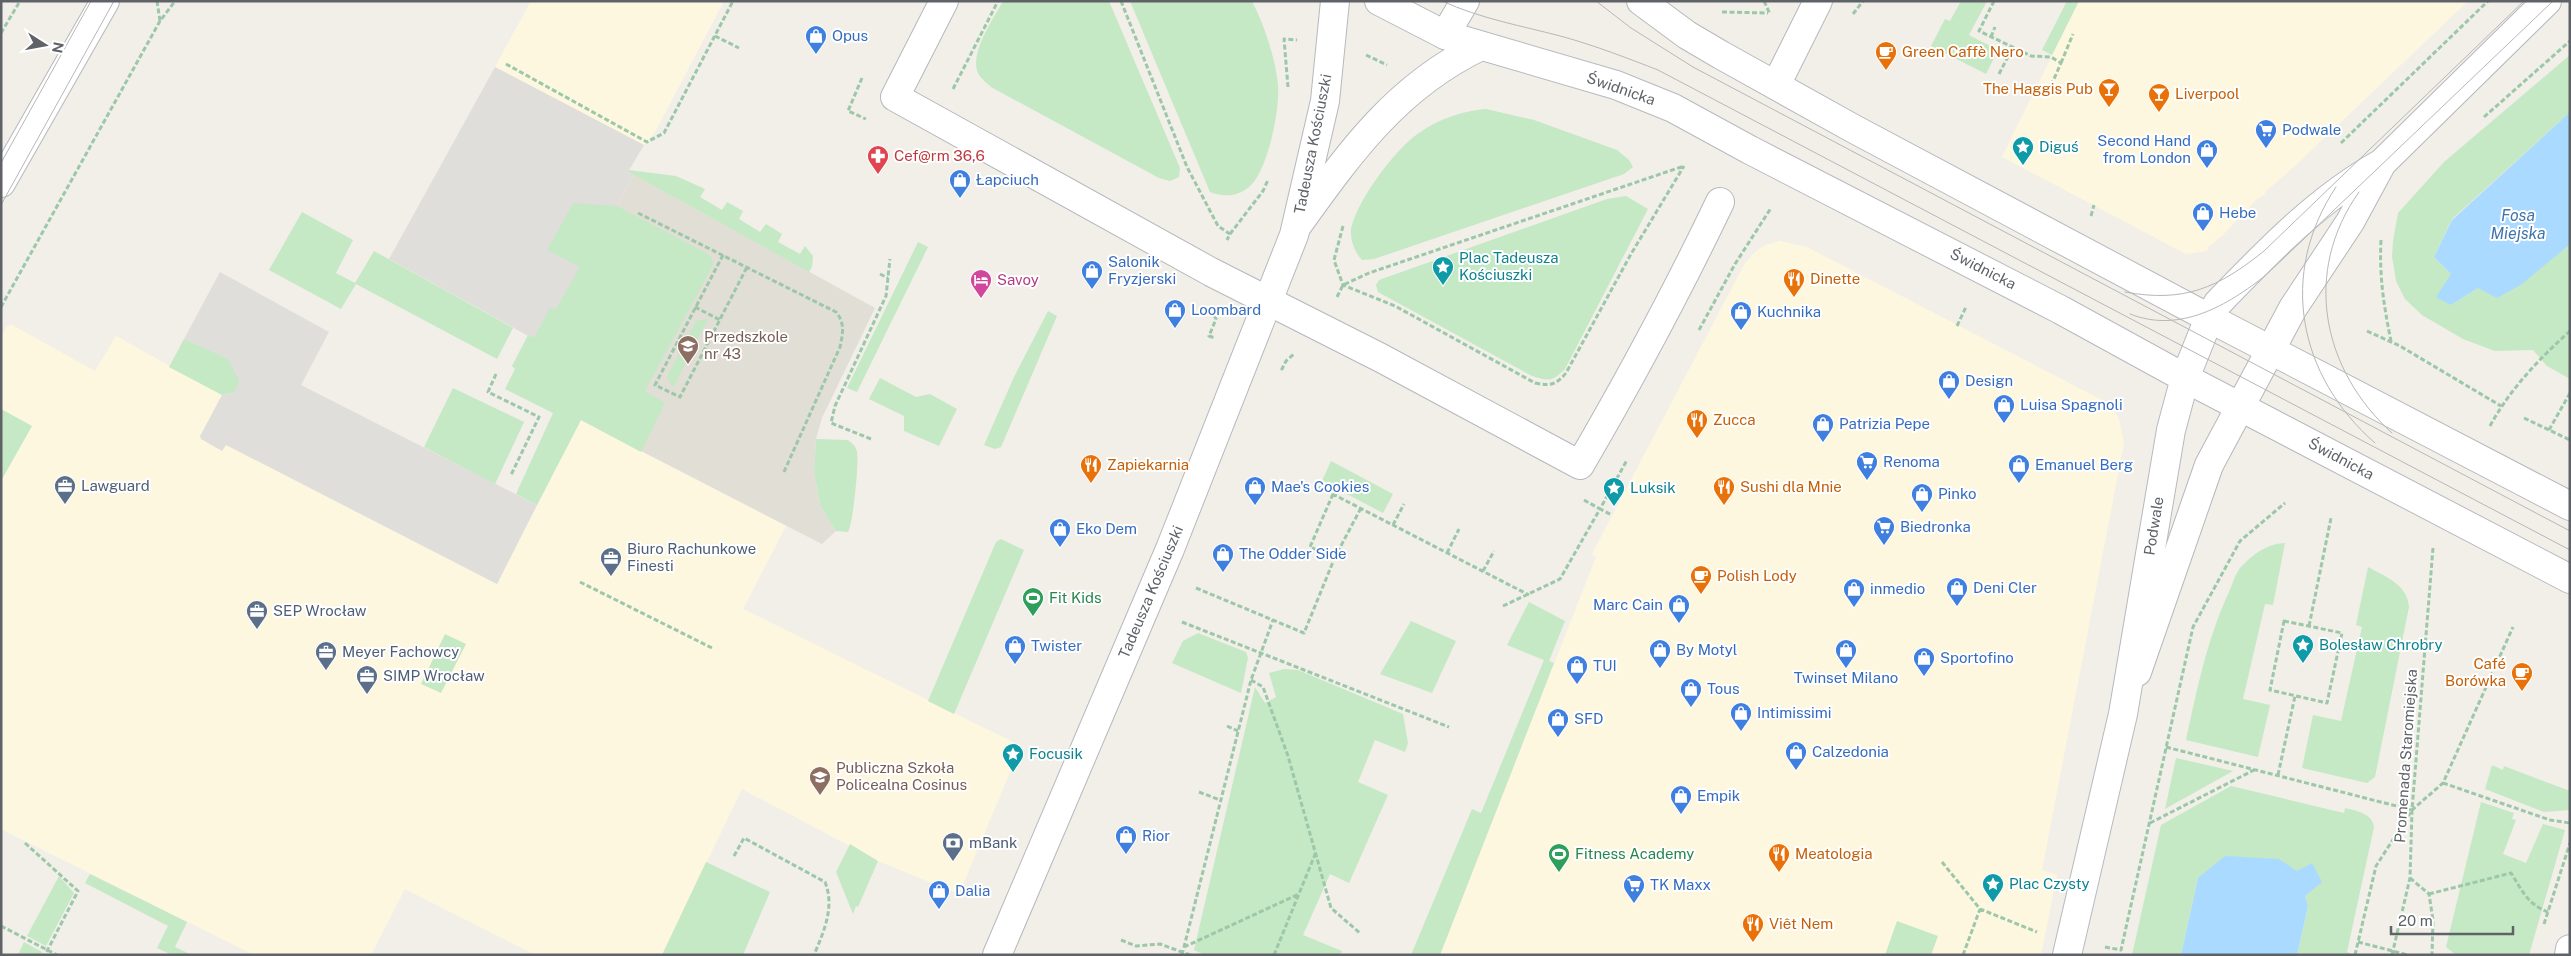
<svg xmlns="http://www.w3.org/2000/svg" width="2571" height="956" viewBox="0 0 2571 956" font-family="'Public Sans',sans-serif">
	<style>
		.commercial { fill: #fef7e0 }
		.industrial { fill: #e0deda }
		.education { fill: #e1ded6 }
		.green { fill: #c5e8c5 }
		.water { fill: #aadaff }
		.lines { fill: none; stroke-linecap: round; stroke-linejoin: round }
		.minor-casing { stroke: #b5b8bc; stroke-width: 30 }
		.tertiary-casing { stroke: #b5b8bc; stroke-width: 30 }
		.secondary-casing { stroke: #b6babf; stroke-width: 30 }
		.path { stroke: #9cc7a9; stroke-width: 3; stroke-dasharray: 5 2.5; stroke-linecap: butt }
		.minor { stroke: #fff; stroke-width: 28 }
		.tertiary { stroke: #fff; stroke-width: 28 }
		.secondary { stroke: #fff; stroke-width: 28 }
		.tram { stroke: #b6b7b8; stroke-width: 1 }
		.labels { text-anchor: middle; stroke-width: 4; stroke-linejoin: round; paint-order: stroke }
		.shop-label { font-size: 15px; fill: #366cbe; stroke: #fff; text-anchor: start }
		.food-label { font-size: 15px; fill: #c56008; stroke: #fff; text-anchor: start }
		.street-label { font-size: 15px; fill: #5f6368; stroke: #fff }
		.culture-label { font-size: 15px; fill: #0d838f; stroke: #fff; text-anchor: start }
		.health-label { font-size: 15px; fill: #be3a42; stroke: #fff; text-anchor: start }
		.hotel-label { font-size: 15px; fill: #b23c85; stroke: #fff; text-anchor: start }
		.education-label { font-size: 15px; fill: #785e54; stroke: #fff; text-anchor: start }
		.service-label { font-size: 15px; fill: #4e5e75; stroke: #fff; text-anchor: start }
		.leisure-label { font-size: 15px; fill: #27864d; stroke: #fff; text-anchor: start }
		.water-label { font-size: 16px; font-style: italic; fill: #4174aa; stroke: #fff }
	</style>
	<rect width="100%" height="100%" fill="#f1efe8"/>
	<!-- commercial -->
	<path class="commercial" d="M531 1H724L655 132 644 145 495 67Z
		M2079 1H2468L2297 164 2265 192 2266 194 2257 199 2223 235 2208 247 2207 251 2186 254 2002 157Z
		M1780 241 1807 247 2102 400 2112 408 2119 419 2124 443 2042 870 2057 875 2041 955H1440L1596 557 1592 554 1745 263 1756 251 1766 245Z
		M12 325 95 371 116 336 222 395 201 436 226 444 497 584 581 420 786 526 743 609 1021 746 959 894 878 861 742 789 662 955H535L405 889 371 955H254L1 829V481L32 426 1 409V338L7 326Z"/>
	<!-- industrial -->
	<path class="industrial" d="M495 67 644 145 628 172 634 175 541 343 389 259Z
		M220 272 329 332 301 385 537 505 497 584 226 445 222 451 201 439 200 436 222 395 235 392 227 358 184 339Z"/>
	<!-- education -->
	<path class="education" d="M634 175 875 308 822 418 816 439 814 471 820 505 836 531 822 544 581 420 617 206Z"/>
	<!-- green -->
	<path class="green" d="M1003 1H1109L1180 168 1179 177 1170 181 1159 178 991 87C987 83 980 78 978 73 969 53 994 18 1003 1Z
		M1130 1H1252C1265 27 1275 57 1278 85 1280 109 1268 171 1249 187 1237 197 1224 197 1210 192Z
		M1961 1H1987L1969 35 1998 50 1986 74 1931 46 1945 19 1950 21Z
		M2067 1H2079L2052 55 2042 50Z
		M2570 55V112L2452 219 2434 257 2451 274V305L2478 288 2570 244V379L2547 366 2533 350 2495 351 2463 339 2422 315 2405 299 2396 281 2392 256 2393 241 2398 213 2444 162Z
		M1486 109 1534 120 1617 150 1629 160 1633 167 1624 174 1374 259 1362 260C1355 253 1350 240 1351 229 1356 203 1390 157 1410 140 1431 122 1459 111 1486 109Z
		M629 170 676 176 705 189 700 197 722 210 727 202 743 211 739 219 760 232 766 224 782 234 778 242 800 254 805 246 813 256 812 267 809 272 634 175 628 172Z
		M1626 196 1648 209 1565 369C1552 382 1549 381 1532 376L1378 292 1376 285 1379 280 1607 199Z
		M573 203 617 206 706 253 712 258 713 265 645 391 665 403 641 452 581 420 537 505 516 494 553 413 505 389 515 369 512 366 528 335 534 338 550 308 556 309 580 267 547 250Z
		M302 212 353 240 336 273 355 283 374 251 513 328 497 359 356 284 341 309 269 270Z
		M918 242 928 247 857 392 847 388Z
		M1048 311 1057 316 1001 447 995 449 984 445 1014 377Z
		M708 319 673 388 667 377 696 321Z
		M184 339 227 358 239 380 235 392 222 395 169 367Z
		M880 378 916 397 930 394 957 409 939 446 904 431V416L869 399Z
		M453 388 524 422 495 484 424 447Z
		M1 409 32 426 1 481Z
		M816 439 848 440C852 443 856 446 857 452 859 463 853 524 848 532L836 531 820 505 814 471Z
		M1331 461 1393 494 1383 513 1322 481Z
		M1001 539 1024 550 954 714 928 701 996 542Z
		M2285 543 2273 605 2265 604 2243 699 2270 705 2258 757 2186 740C2197 690 2207 639 2229 592 2232 585 2235 575 2240 568 2253 554 2266 544 2285 543Z
		M2368 567C2386 577 2407 584 2409 607L2375 777 2367 783 2302 768 2313 715 2341 721 2362 627 2356 625Z
		M1529 602 1565 621 1549 661 1554 663 1440 955H1411L1472 809 1481 813 1544 660 1507 645Z
		M1411 621 1456 641 1432 693 1380 674Z
		M1198 633 1246 652 1248 658 1241 693 1172 663 1183 641Z
		M445 634 466 644 441 693 421 684Z
		M1284 669 1298 670 1403 714 1408 743 1405 752 1375 740 1358 782 1388 795 1349 883 1330 874 1303 935 1342 951 1340 955H1205L1194 950 1255 687 1265 703 1276 697 1269 673Z
		M2176 758 2233 771 2165 809Z
		M2492 765 2503 770 2504 766 2570 791V810L2544 812 2485 789Z
		M2231 786 2344 813 2345 808C2357 811 2372 813 2374 827L2347 952 2355 955H2297L2308 906 2297 872 2279 859 2198 878 2181 955H2132L2161 825Z
		M2481 802 2514 813 2512 819 2516 820 2503 854 2526 863 2543 824 2565 830 2529 955H2456L2446 947Z
		M850 844 878 861 858 907 856 906 853 914 836 872Z
		M706 862 770 892 743 955H662Z
		M90 874 187 922 175 947 192 955H172L157 948 168 926 85 883Z
		M59 876 74 893 46 946 27 936Z
		M1897 921 1938 936 1931 955H1885Z
		M24 942 42 952 41 955H18Z"/>
	<!-- water -->
	<path class="water" d="M2570 112V244L2522 284 2497 298 2478 288 2451 305 2436 297 2451 274 2434 257 2452 220Z
		M2225 856 2279 859 2297 871 2312 863 2322 882 2305 896 2308 906 2297 955H2181L2198 878Z"/>
	<g class="lines">
		<!-- minor casing -->
		<g class="minor-casing">
			<path id="minor" d="M944 1 895 97 1211 272 1381 358 1580 465C1630 379 1677 292 1720 202
				M1445 35 1465 1
				M1776 85 1818 1
				M1297 226C1350 152 1397 86 1481 46
				M2209 318 2570 506"/>
		</g>
		<!-- tertiary casing -->
		<g class="tertiary-casing">
			<path id="tertiary" d="M1 183 105 1
				M2209 318 2218 303C2268 251 2319 198 2382 163L2547 1
				M2137 672 2209 465 2293 308 2350 222 2382 163
				M997 955 1170 549 1294 235 1325 101 1335 1"/>
		</g>
		<!-- secondary casing -->
		<g class="secondary-casing">
			<path id="secondary" d="M1379 1 1445 35 1616 85 1673 108 1750 150 2061 310 2185 378 2570 579
				M1641 1 1687 35 1721 55 1854 129 2209 318 2185 378 2171 430 2123 714 2067 955
				M2569 955 2570 949"/>
		</g>
		<!-- path -->
		<path class="path" d="M157 1 160 21
			M1121 1 1187 167 1218 226 1230 234 1227 240
			M1764 1 1770 14
			M1994 1 1979 31 2031 56 2051 57 2061 63 2050 88
			M1722 12 1768 13
			M1853 14 1863 1
			M1 33 20 1
			M715 36 739 48
			M1991 37 1995 27
			M1366 55 1387 65
			M2061 63 2073 34
			M506 64 647 142 664 133 733 1
			M1999 74 2013 47
			M862 78 848 111 866 119
			M1288 87 1284 39 1297 40
			M953 89 998 1
			M2484 117 2570 41
			M2341 143 2488 1
			M638 213 836 312C845 323 843 333 840 347L783 474
			M2091 216 2094 205
			M1343 226 1334 260 1343 285 1395 306 1535 383C1550 386 1556 385 1566 373L1631 254 1684 166
			M1230 234 1263 191 1268 180
			M2381 240C2379 276 2384 307 2391 341
			M723 255 655 385 680 397 747 267
			M880 274 888 278
			M1337 297 1343 285 1369 273 1684 166
			M1 307 160 21 175 1
			M695 307 720 320
			M1214 315 1216 319 1209 336 1215 338
			M1957 326 1966 307
			M1699 330 1735 264 1771 208
			M2367 331 2400 346 2501 406
			M1281 368 1282 369 1286 361 1294 354
			M496 374 488 392 539 417 511 475
			M2524 418 2570 440
			M2490 426C2510 389 2539 359 2570 331
			M2549 430 2570 393
			M871 439 831 423 835 406 886 296 890 259
			M1319 487 1529 595
			M1333 494 1310 547 1335 557 1361 508
			M1584 500 1600 509 1627 460
			M1393 525 1404 504
			M1447 553 1459 529
			M1483 571 1494 551
			M580 582 712 648
			M1196 588 1304 633 1335 557
			M1503 606 1560 579 1600 509 1612 515
			M2284 621 2342 633 2327 703 2270 690Z
			M1182 622 1449 727
			M2309 626 2331 518
			M1251 680 1263 687 1288 756 1331 908 1361 934
			M1227 726 1238 731
			M2166 747 2412 810
			M2278 775 2295 696
			M2443 783 2550 820 2570 823
			M1199 792 1220 800
			M2150 823 2256 769
			M25 843 78 891 45 955
			M734 856 744 838 825 882C835 907 824 931 814 955
			M1942 862 1980 909 2037 932
			M2410 878 2429 894 2433 920 2432 955
			M2429 894 2511 873C2522 890 2527 904 2548 912
			M2544 924 2570 843
			M1 926 57 955
			M1121 940 1136 946 1160 944 1190 955
			M2358 942 2408 955
			M1184 947 1299 894
			M2105 947 2121 950 2193 627 2240 541 2285 503
			M1182 955 1251 680 1273 620
			M1274 955 1316 852
			M1963 955 1980 909
			M2355 955 2376 866 2412 810 2443 783 2513 627
			M2392 955 2410 878 2412 810 2433 548"/>
		<!-- minor -->
		<use href="#minor" class="minor"/>
		<!-- tertiary -->
		<use href="#tertiary" class="tertiary"/>
		<!-- secondary -->
		<use href="#secondary" class="secondary"/>
		<!-- tram -->
		<path class="tram" d="M1442 1C1481 19 1523 26 1564 37 1596 46 1627 58 1658 70L2570 550
			M1596 1 1631 28 1693 67 2570 531
			M1 163 91 1
			M2336 187C2278 274 2298 376 2375 443
			M2359 192C2302 272 2322 370 2392 433
			M1 205 114 1
			M2125 292C2184 303 2218 288 2264 251L2524 1
			M2130 314C2180 334 2228 305 2266 275L2553 1"/>
	</g>
	<!-- icons -->
	<defs>
		<g id="shop-pin" transform="scale(1.125)"><path d="M0 17L-7.5 6A9.5 9.5 0 1 1 7.5 6Z" fill="#3f7fe0" stroke="#fff"/><path d="M-5-2.5h2.3a2.7 3.5 0 0 1 5.4 0H5L5.5 6h-11ZM-1.5-2.5h3a1.5 2.3 0 0 0-3 0Z" fill="#fff"/></g>
		<g id="cafe-pin" transform="scale(1.125)"><path d="M0 17L-7.5 6A9.5 9.5 0 1 1 7.5 6Z" fill="#e8710a" stroke="#fff"/><path d="M-5.5-4.5H6V0H3Q3 3.5 0 3.5H-2.5Q-5.5 3.5-5.5 0ZM3-3.2v2h1.7v-2ZM-6 4.5H4V6H-6Z" fill="#fff"/></g>
		<g id="bar-pin" transform="scale(1.125)"><path d="M0 17L-7.5 6A9.5 9.5 0 1 1 7.5 6Z" fill="#e8710a" stroke="#fff"/><path d="M-6-5H6L.8 .8V4.5H3.5V6h-7V4.5H-.8V.8Z" fill="#fff"/></g>
		<g id="supermarket-pin" transform="scale(1.125)"><path d="M0 17L-7.5 6A9.5 9.5 0 1 1 7.5 6Z" fill="#3f7fe0" stroke="#fff"/><path d="M-6-5.5h2.5l.6 2H6L4.5 2H-2.5L-4.4-4H-6ZM-1.5 3.2a1.3 1.3 0 1 0 .1 0ZM3 3.2a1.3 1.3 0 1 0 .1 0Z" fill="#fff"/></g>
		<g id="sight-pin" transform="scale(1.125)"><path d="M0 17L-7.5 6A9.5 9.5 0 1 1 7.5 6Z" fill="#0f9aa8" stroke="#fff"/><path d="M0-6L1.8-2.2L6-1.7L2.9 1.2L3.7 5.4L0 3.3L-3.7 5.4L-2.9 1.2L-6-1.7L-1.8-2.2Z" fill="#fff"/></g>
		<g id="pharmacy-pin" transform="scale(1.125)"><path d="M0 17L-7.5 6A9.5 9.5 0 1 1 7.5 6Z" fill="#e0444e" stroke="#fff"/><path d="M-2-6h4v4h4v4h-4v4h-4v-4h-4v-4h4Z" fill="#fff"/></g>
		<g id="restaurant-pin" transform="scale(1.125)"><path d="M0 17L-7.5 6A9.5 9.5 0 1 1 7.5 6Z" fill="#e8710a" stroke="#fff"/><path d="M-5-6h1v4h1v-4h1v4h1v-4h1v5L-1.5 .5V6h-2V.5L-5-1ZM5-6V6H3V1.5H1.5Q1.5-4 5-6Z" fill="#fff"/></g>
		<g id="hotel-pin" transform="scale(1.125)"><path d="M0 17L-7.5 6A9.5 9.5 0 1 1 7.5 6Z" fill="#d1479c" stroke="#fff"/><path d="M-6-4.5h1.5V1H6V5H4.5V3h-9V5H-6ZM-4 0a1.8 1.8 0 1 1 3.6 0ZM.5 0V-2.5h3Q6-2.5 6 0Z" fill="#fff"/></g>
		<g id="school-pin" transform="scale(1.125)"><path d="M0 17L-7.5 6A9.5 9.5 0 1 1 7.5 6Z" fill="#8d6e63" stroke="#fff"/><path d="M0-5L7-2L0 1L-7-2ZM-4 1L0 2.5L4 1V4Q0 6-4 4Z" fill="#fff"/></g>
		<g id="office-pin" transform="scale(1.125)"><path d="M0 17L-7.5 6A9.5 9.5 0 1 1 7.5 6Z" fill="#5c6f8a" stroke="#fff"/><path d="M-6-3h4V-5.5h4V-3h4V5H-6ZM-1-4.5V-3h2v-1.5ZM-6 0V1H6V0Z" fill="#fff"/></g>
		<g id="stadium-pin" transform="scale(1.125)"><path d="M0 17L-7.5 6A9.5 9.5 0 1 1 7.5 6Z" fill="#2e9e5b" stroke="#fff"/><path d="M0-5a6.5 5 0 1 0 0 10a6.5 5 0 1 0 0-10ZM-3.5-1.8h7v3.6h-7Z" fill="#fff"/></g>
		<g id="university-pin" transform="scale(1.125)"><path d="M0 17L-7.5 6A9.5 9.5 0 1 1 7.5 6Z" fill="#8d6e63" stroke="#fff"/><path d="M0-5L7-2L0 1L-7-2ZM-4 1L0 2.5L4 1V4Q0 6-4 4Z" fill="#fff"/></g>
		<g id="bank-pin" transform="scale(1.125)"><path d="M0 17L-7.5 6A9.5 9.5 0 1 1 7.5 6Z" fill="#5c6f8a" stroke="#fff"/><path d="M-6-4H6V4H-6ZM0-2.3a2.3 2.3 0 1 0 0 4.6a2.3 2.3 0 1 0 0-4.6Z" fill="#fff"/></g>
	</defs>
	<g fill-rule="evenodd">
		<use href="#shop-pin" x="816" y="36"/>
		<use href="#cafe-pin" x="1886" y="52"/>
		<use href="#bar-pin" x="2109" y="89"/>
		<use href="#bar-pin" x="2159" y="94"/>
		<use href="#supermarket-pin" x="2266" y="130"/>
		<use href="#sight-pin" x="2023" y="147"/>
		<use href="#shop-pin" x="2207" y="150"/>
		<use href="#pharmacy-pin" x="878" y="156"/>
		<use href="#shop-pin" x="960" y="180"/>
		<use href="#shop-pin" x="2203" y="213"/>
		<use href="#sight-pin" x="1443" y="267"/>
		<use href="#shop-pin" x="1092" y="271"/>
		<use href="#restaurant-pin" x="1794" y="279"/>
		<use href="#hotel-pin" x="981" y="280"/>
		<use href="#shop-pin" x="1175" y="310"/>
		<use href="#shop-pin" x="1741" y="312"/>
		<use href="#school-pin" x="688" y="346"/>
		<use href="#shop-pin" x="1949" y="381"/>
		<use href="#shop-pin" x="2004" y="405"/>
		<use href="#restaurant-pin" x="1697" y="420"/>
		<use href="#shop-pin" x="1823" y="424"/>
		<use href="#supermarket-pin" x="1867" y="462"/>
		<use href="#restaurant-pin" x="1091" y="465"/>
		<use href="#shop-pin" x="2019" y="465"/>
		<use href="#office-pin" x="65" y="486"/>
		<use href="#shop-pin" x="1255" y="487"/>
		<use href="#restaurant-pin" x="1724" y="487"/>
		<use href="#sight-pin" x="1614" y="488"/>
		<use href="#shop-pin" x="1922" y="494"/>
		<use href="#supermarket-pin" x="1884" y="527"/>
		<use href="#shop-pin" x="1060" y="529"/>
		<use href="#shop-pin" x="1223" y="554"/>
		<use href="#office-pin" x="611" y="558"/>
		<use href="#cafe-pin" x="1701" y="576"/>
		<use href="#shop-pin" x="1957" y="588"/>
		<use href="#shop-pin" x="1854" y="589"/>
		<use href="#stadium-pin" x="1033" y="598"/>
		<use href="#shop-pin" x="1679" y="605"/>
		<use href="#office-pin" x="257" y="611"/>
		<use href="#sight-pin" x="2303" y="645"/>
		<use href="#shop-pin" x="1015" y="646"/>
		<use href="#shop-pin" x="1660" y="650"/>
		<use href="#shop-pin" x="1846" y="650"/>
		<use href="#office-pin" x="326" y="652"/>
		<use href="#shop-pin" x="1924" y="658"/>
		<use href="#shop-pin" x="1577" y="666"/>
		<use href="#cafe-pin" x="2522" y="673"/>
		<use href="#office-pin" x="367" y="676"/>
		<use href="#shop-pin" x="1691" y="689"/>
		<use href="#shop-pin" x="1741" y="713"/>
		<use href="#shop-pin" x="1558" y="719"/>
		<use href="#shop-pin" x="1796" y="752"/>
		<use href="#sight-pin" x="1013" y="754"/>
		<use href="#university-pin" x="820" y="777"/>
		<use href="#shop-pin" x="1681" y="796"/>
		<use href="#shop-pin" x="1126" y="836"/>
		<use href="#bank-pin" x="953" y="843"/>
		<use href="#stadium-pin" x="1559" y="854"/>
		<use href="#restaurant-pin" x="1779" y="854"/>
		<use href="#sight-pin" x="1993" y="884"/>
		<use href="#supermarket-pin" x="1634" y="885"/>
		<use href="#shop-pin" x="939" y="891"/>
		<use href="#restaurant-pin" x="1753" y="924"/>
	</g>
	<g class="labels">
		<!-- shop labels -->
		<g class="shop-label">
			<text x="832" y="41">Opus</text>
			<text x="2282" y="135">Podwale</text>
			<text x="2191" y="146" text-anchor="end">Second Hand<tspan x="2191" dy="17">from London</tspan></text>
			<text x="976" y="185">Łapciuch</text>
			<text x="2219" y="218">Hebe</text>
			<text x="1108" y="267">Salonik<tspan x="1108" dy="17">Fryzjerski</tspan></text>
			<text x="1191" y="315">Loombard</text>
			<text x="1757" y="317">Kuchnika</text>
			<text x="1965" y="386">Design</text>
			<text x="2020" y="410">Luisa Spagnoli</text>
			<text x="1839" y="429">Patrizia Pepe</text>
			<text x="1883" y="467">Renoma</text>
			<text x="2035" y="470">Emanuel Berg</text>
			<text x="1271" y="492">Mae's Cookies</text>
			<text x="1938" y="499">Pinko</text>
			<text x="1900" y="532">Biedronka</text>
			<text x="1076" y="534">Eko Dem</text>
			<text x="1239" y="559">The Odder Side</text>
			<text x="1973" y="593">Deni Cler</text>
			<text x="1870" y="594">inmedio</text>
			<text x="1663" y="610" text-anchor="end">Marc Cain</text>
			<text x="1031" y="651">Twister</text>
			<text x="1676" y="655">By Motyl</text>
			<text x="1940" y="663">Sportofino</text>
			<text x="1593" y="671">TUI</text>
			<text x="1846" y="683" text-anchor="middle">Twinset Milano</text>
			<text x="1707" y="694">Tous</text>
			<text x="1757" y="718">Intimissimi</text>
			<text x="1574" y="724">SFD</text>
			<text x="1812" y="757">Calzedonia</text>
			<text x="1697" y="801">Empik</text>
			<text x="1142" y="841">Rior</text>
			<text x="1650" y="890">TK Maxx</text>
			<text x="955" y="896">Dalia</text>
		</g>
		<!-- food labels -->
		<g class="food-label">
			<text x="1902" y="57">Green Caffè Nero</text>
			<text x="2093" y="94" text-anchor="end">The Haggis Pub</text>
			<text x="2175" y="99">Liverpool</text>
			<text x="1810" y="284">Dinette</text>
			<text x="1713" y="425">Zucca</text>
			<text x="1107" y="470">Zapiekarnia</text>
			<text x="1740" y="492">Sushi dla Mnie</text>
			<text x="1717" y="581">Polish Lody</text>
			<text x="2506" y="669" text-anchor="end">Café<tspan x="2506" dy="17">Borówka</tspan></text>
			<text x="1795" y="859">Meatologia</text>
			<text x="1769" y="929">Viêt Nem</text>
		</g>
		<!-- street labels -->
		<g class="street-label">
			<text transform="translate(1621 89) rotate(19)" y="5">Świdnicka</text>
			<text transform="translate(1313 144) rotate(-79)" y="5">Tadeusza Kościuszki</text>
			<text transform="translate(1983 269) rotate(27)" y="5">Świdnicka</text>
			<text transform="translate(2341 459) rotate(28)" y="5">Świdnicka</text>
			<text transform="translate(2154 526) rotate(-81)" y="5">Podwale</text>
			<text transform="translate(1151 592) rotate(-67)" y="5">Tadeusza Kościuszki</text>
			<text transform="translate(2406 756) rotate(-86)" y="5">Promenada Staromiejska</text>
		</g>
		<!-- culture labels -->
		<g class="culture-label">
			<text x="2039" y="152">Diguś</text>
			<text x="1459" y="263">Plac Tadeusza<tspan x="1459" dy="17">Kościuszki</tspan></text>
			<text x="1630" y="493">Luksik</text>
			<text x="2319" y="650">Bolesław Chrobry</text>
			<text x="1029" y="759">Focusik</text>
			<text x="2009" y="889">Plac Czysty</text>
		</g>
		<!-- health labels -->
		<g class="health-label">
			<text x="894" y="161">Cef@rm 36,6</text>
		</g>
		<!-- hotel labels -->
		<g class="hotel-label">
			<text x="997" y="285">Savoy</text>
		</g>
		<!-- education labels -->
		<g class="education-label">
			<text x="704" y="342">Przedszkole<tspan x="704" dy="17">nr 43</tspan></text>
			<text x="836" y="773">Publiczna Szkoła<tspan x="836" dy="17">Policealna Cosinus</tspan></text>
		</g>
		<!-- service labels -->
		<g class="service-label">
			<text x="81" y="491">Lawguard</text>
			<text x="627" y="554">Biuro Rachunkowe<tspan x="627" dy="17">Finesti</tspan></text>
			<text x="273" y="616">SEP Wrocław</text>
			<text x="342" y="657">Meyer Fachowcy</text>
			<text x="383" y="681">SIMP Wrocław</text>
			<text x="969" y="848">mBank</text>
		</g>
		<!-- leisure labels -->
		<g class="leisure-label">
			<text x="1049" y="603">Fit Kids</text>
			<text x="1575" y="859">Fitness Academy</text>
		</g>
		<!-- water labels -->
		<g class="water-label">
			<text x="2518" y="221">Fosa<tspan x="2518" dy="18">Miejska</tspan></text>
		</g>
	</g>
	<!-- border -->
	<rect width="2571" height="956" fill="none" stroke="#5f6368" stroke-width="5"/>
	<!-- north arrow -->
	<g transform="translate(45 45) rotate(101)" stroke="#ffffff" stroke-width="4" paint-order="stroke">
	<path d="M0-4L9 19L0 12L-9 19Z" fill="#5f6368"/>
	<text y="-8" font-size="14" font-weight="bold" text-anchor="middle" fill="#5f6368">N</text>
	</g>
	<!-- scale -->
	<path d="M2391 926v8h122v-8" fill="none" stroke="#5f6368" stroke-width="2.5"/>
	<text x="2398" y="926" font-size="15" fill="#5f6368" stroke="#ffffff" stroke-width="4" paint-order="stroke">20 m</text>
</svg>
